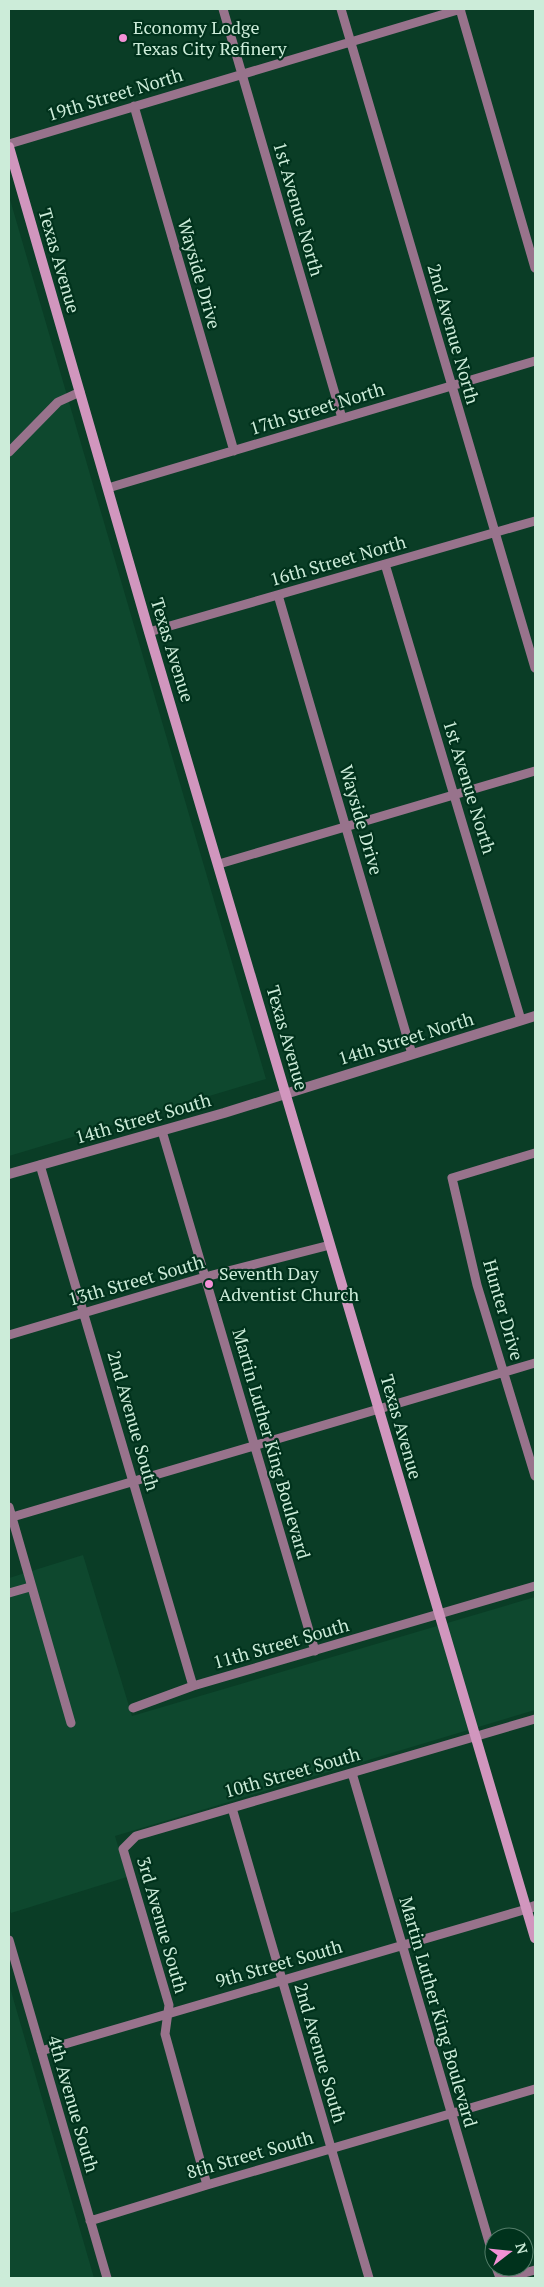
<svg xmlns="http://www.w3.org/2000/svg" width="544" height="2287" viewBox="0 0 544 2287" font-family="'PT Serif',serif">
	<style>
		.built { fill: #0e482e }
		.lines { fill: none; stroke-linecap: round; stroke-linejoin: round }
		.minor { stroke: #98738c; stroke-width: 9 }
		.tertiary { stroke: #98738c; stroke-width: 10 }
		.secondary { stroke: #d196be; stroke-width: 10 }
		.poi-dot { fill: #f391d6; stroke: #00321c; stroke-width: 2 }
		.labels { text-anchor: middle; stroke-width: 4.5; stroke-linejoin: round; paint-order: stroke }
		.poi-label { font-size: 18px; fill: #ccecd9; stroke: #00321c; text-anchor: start }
		.street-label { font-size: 18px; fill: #ccecd9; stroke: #00321c }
	</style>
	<rect width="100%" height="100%" fill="#0a3d26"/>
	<!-- built -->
	<path class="built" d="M9 196 266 1079 9 1156Z
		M83 1555 132 1716 535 1597V1710L115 1836 127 1877 11 1913 9 1905V1578Z
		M9 1984 94 2278H9Z"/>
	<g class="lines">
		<!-- minor -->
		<path class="minor" d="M223 9 342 418
			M341 9 535 668
			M460 9 535 268
			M134 106 234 451
			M9 144 461 9
			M9 452 58 402 80 392
			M108 488 535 361
			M385 564 521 1020
			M278 595 412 1054
			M149 632 535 521
			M219 864 535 771
			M162 1131 315 1651
			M535 1153 452 1178 477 1285 535 1476
			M40 1165 193 1686
			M9 1335 205 1277 330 1245
			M9 1507 71 1723
			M9 1518 535 1363
			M9 1593 30 1587
			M133 1708 193 1686 535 1586
			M352 1773 494 2259
			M232 1808 369 2278
			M9 1940 107 2278
			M41 2051 527 1909
			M207 2185 165 2034 169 2005 123 1849 136 1836 535 1719
			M90 2221 207 2185 535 2089
			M496 2267 500 2278
			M507 2278 535 2270"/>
		<!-- tertiary -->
		<path class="tertiary" d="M9 1174 224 1113 535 1016
			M527 1909 535 1906"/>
		<!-- secondary -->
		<path class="secondary" d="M9 147 149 632 535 1938"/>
	</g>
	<!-- markers -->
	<g class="poi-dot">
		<circle cx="123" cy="38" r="5"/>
		<circle cx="209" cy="1284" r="5"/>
	</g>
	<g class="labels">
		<!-- poi labels -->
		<g class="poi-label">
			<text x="133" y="34">Economy Lodge<tspan x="133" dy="21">Texas City Refinery</tspan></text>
			<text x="219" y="1280">Seventh Day<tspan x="219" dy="21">Adventist Church</tspan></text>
		</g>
		<!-- street labels -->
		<g class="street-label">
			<text transform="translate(115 95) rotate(-17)" y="6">19th Street North</text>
			<text transform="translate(298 209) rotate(74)" y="6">1st Avenue North</text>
			<text transform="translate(59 261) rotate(74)" y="6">Texas Avenue</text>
			<text transform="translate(199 274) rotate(74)" y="6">Wayside Drive</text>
			<text transform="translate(453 334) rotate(74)" y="6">2nd Avenue North</text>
			<text transform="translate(317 409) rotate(-17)" y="6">17th Street North</text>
			<text transform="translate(338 561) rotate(-16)" y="6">16th Street North</text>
			<text transform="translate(172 650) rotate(73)" y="6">Texas Avenue</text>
			<text transform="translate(469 787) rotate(73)" y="6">1st Avenue North</text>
			<text transform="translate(361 820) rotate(74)" y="6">Wayside Drive</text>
			<text transform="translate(287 1038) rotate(74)" y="6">Texas Avenue</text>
			<text transform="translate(406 1039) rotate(-17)" y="6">14th Street North</text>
			<text transform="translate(143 1119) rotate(-16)" y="6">14th Street South</text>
			<text transform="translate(136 1281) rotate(-16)" y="6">13th Street South</text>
			<text transform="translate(503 1310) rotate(74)" y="6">Hunter Drive</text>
			<text transform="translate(133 1421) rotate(74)" y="6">2nd Avenue South</text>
			<text transform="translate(401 1427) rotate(74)" y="6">Texas Avenue</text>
			<text transform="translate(271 1444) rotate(74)" y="6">Martin Luther King Boulevard</text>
			<text transform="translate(281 1644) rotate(-16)" y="6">11th Street South</text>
			<text transform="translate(292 1773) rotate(-16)" y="6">10th Street South</text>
			<text transform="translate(162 1925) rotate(74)" y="6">3rd Avenue South</text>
			<text transform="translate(279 1964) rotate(-16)" y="6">9th Street South</text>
			<text transform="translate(438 2012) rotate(74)" y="6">Martin Luther King Boulevard</text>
			<text transform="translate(320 2053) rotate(74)" y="6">2nd Avenue South</text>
			<text transform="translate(73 2104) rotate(74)" y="6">4th Avenue South</text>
			<text transform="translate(250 2155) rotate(-16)" y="6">8th Street South</text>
		</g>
	</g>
	<!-- border -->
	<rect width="544" height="2287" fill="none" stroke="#ccecd9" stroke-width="20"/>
	<!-- north arrow -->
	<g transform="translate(509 2252) rotate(74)"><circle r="24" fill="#00321c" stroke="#527c68"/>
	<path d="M0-4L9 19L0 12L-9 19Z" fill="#f391d6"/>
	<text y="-8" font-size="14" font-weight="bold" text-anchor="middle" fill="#ccecd9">N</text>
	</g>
</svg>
